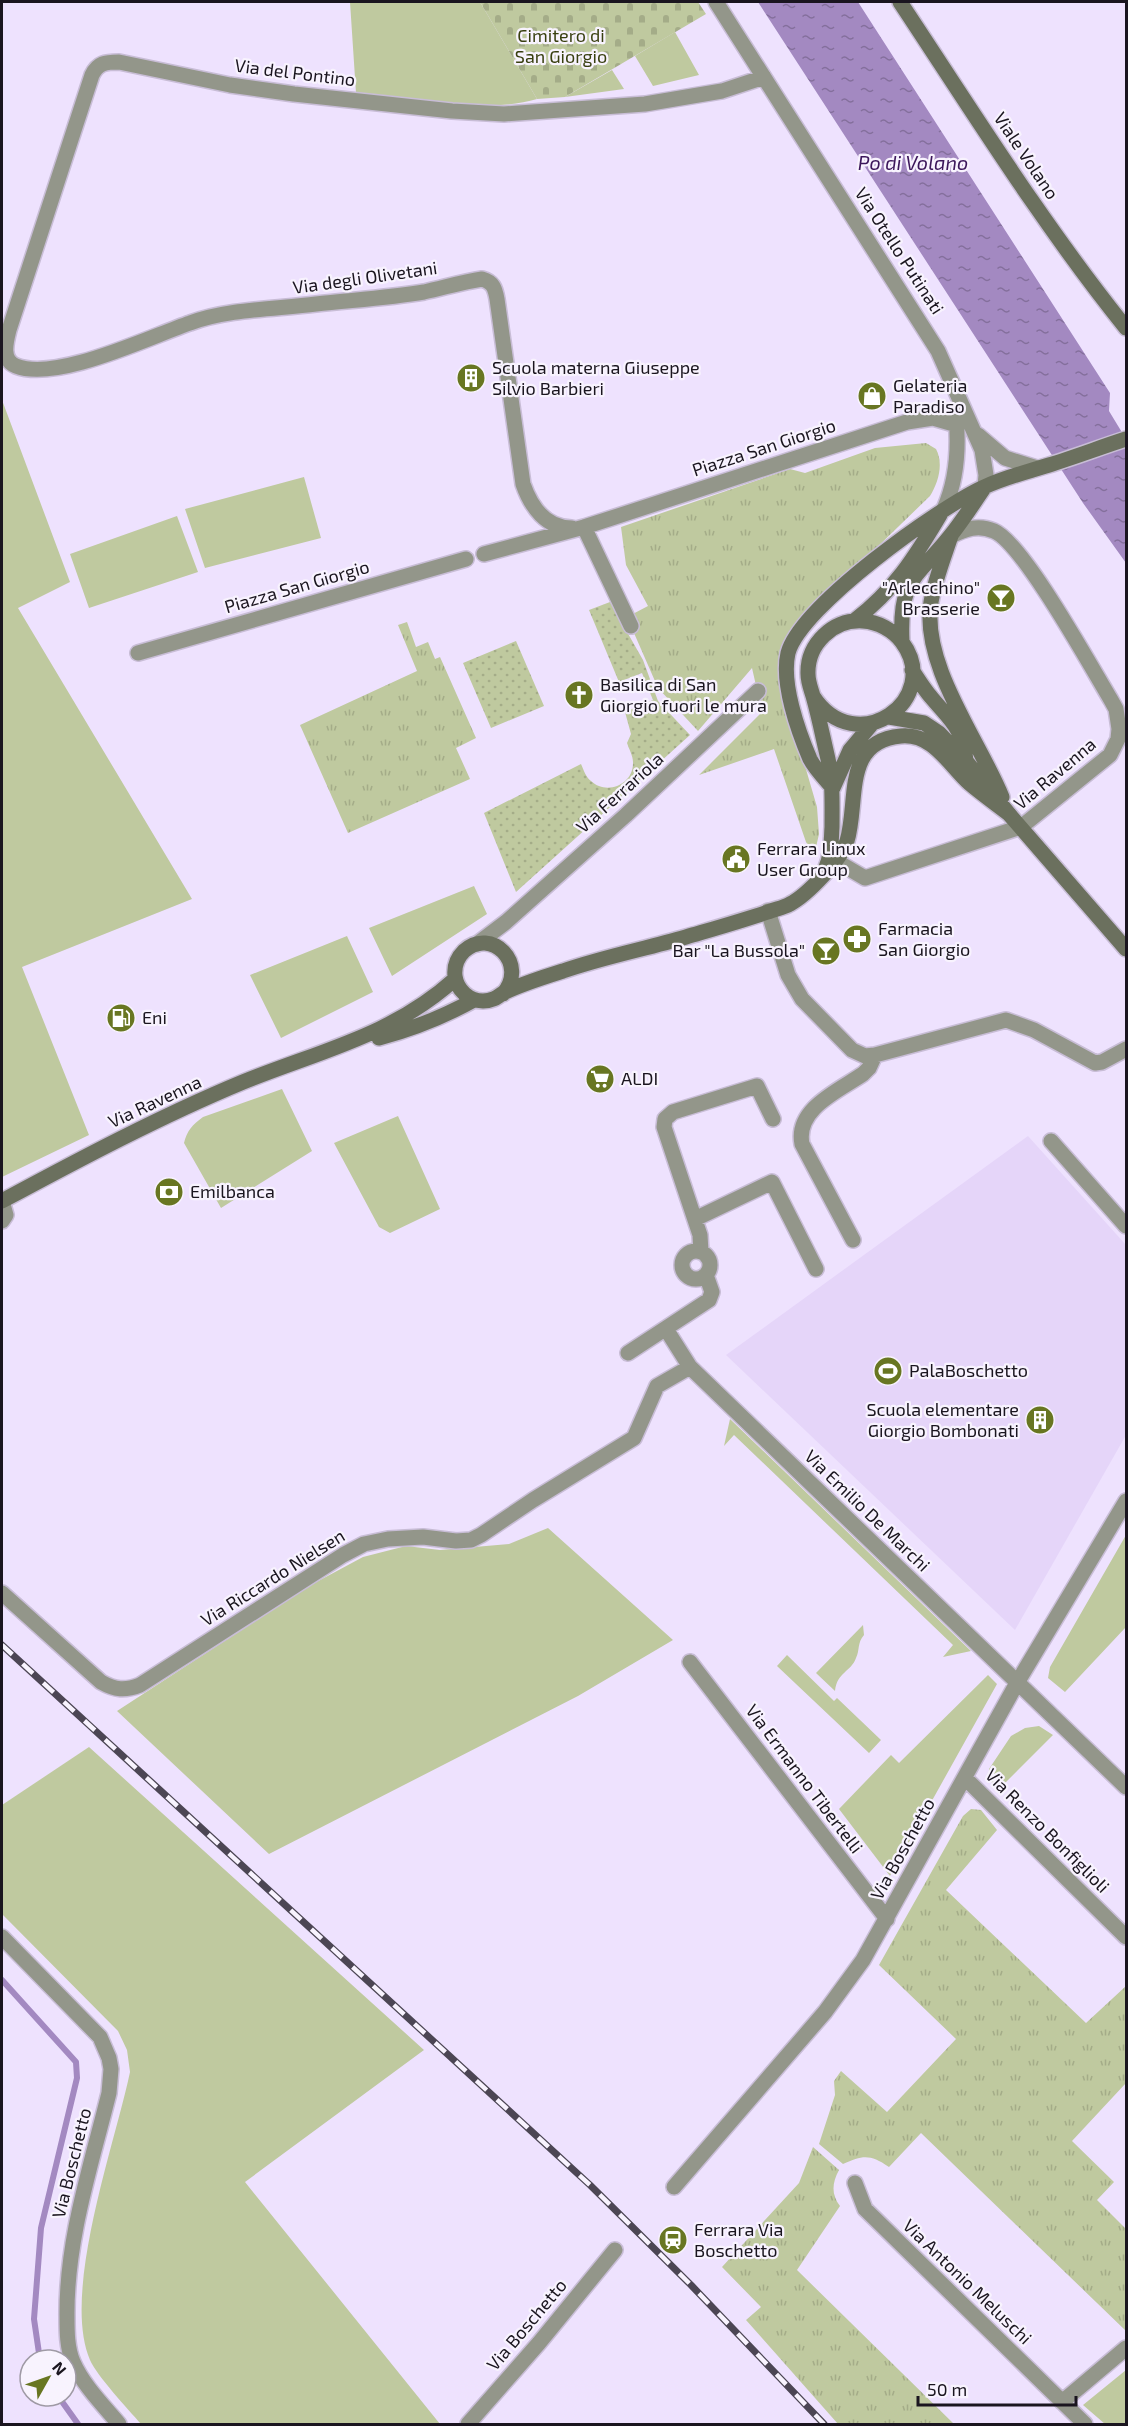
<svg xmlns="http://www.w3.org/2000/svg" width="1128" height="2426" viewBox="0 0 1128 2426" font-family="'Exo 2',sans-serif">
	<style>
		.built { fill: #e5d5f9 }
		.grass { fill: #bfc99f }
		.cemetery { fill: url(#cemetery-stones) }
		.park { fill: url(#park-tufts) }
		.garden { fill: url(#garden-dots) }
		.water { fill: url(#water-ripples) }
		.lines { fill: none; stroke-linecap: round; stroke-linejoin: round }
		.stream { stroke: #a389c1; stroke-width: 6 }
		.street-casing { stroke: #c8bdd6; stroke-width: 18 }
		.secondary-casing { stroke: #c8bdd6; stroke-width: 18 }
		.street { stroke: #93968a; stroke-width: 15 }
		.secondary { stroke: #6b705e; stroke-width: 15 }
		.rail-casing { stroke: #4c4654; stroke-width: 7 }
		.rail { stroke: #f8f3fe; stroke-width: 4.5; stroke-dasharray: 14; stroke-linecap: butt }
		.labels { text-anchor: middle; stroke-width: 4.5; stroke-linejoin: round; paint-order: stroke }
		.park-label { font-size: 18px; fill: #383f0f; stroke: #f8f3fe }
		.street-label { font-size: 18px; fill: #1a151f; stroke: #f8f3fe }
		.poi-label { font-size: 18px; fill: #1a151f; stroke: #f8f3fe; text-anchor: start }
		.water-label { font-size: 20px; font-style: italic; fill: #3c175b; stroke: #f8f3fe }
	</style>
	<defs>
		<pattern id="cemetery-stones" width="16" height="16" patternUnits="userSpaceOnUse" patternTransform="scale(1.5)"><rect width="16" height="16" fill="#bfc99f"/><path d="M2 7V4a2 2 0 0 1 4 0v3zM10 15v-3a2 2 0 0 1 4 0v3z" fill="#a4ac88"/></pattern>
		<pattern id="park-tufts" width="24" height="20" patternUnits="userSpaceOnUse" patternTransform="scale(1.5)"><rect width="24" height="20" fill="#bfc99f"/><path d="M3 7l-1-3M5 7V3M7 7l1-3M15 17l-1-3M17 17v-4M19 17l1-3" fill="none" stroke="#a4ac88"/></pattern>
		<pattern id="garden-dots" width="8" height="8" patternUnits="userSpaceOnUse" patternTransform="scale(1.5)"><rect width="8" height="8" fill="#bfc99f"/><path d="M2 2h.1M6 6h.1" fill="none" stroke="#a4ac88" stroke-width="1.8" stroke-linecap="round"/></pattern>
		<pattern id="water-ripples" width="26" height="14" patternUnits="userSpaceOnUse" patternTransform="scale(1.5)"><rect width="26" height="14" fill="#a389c1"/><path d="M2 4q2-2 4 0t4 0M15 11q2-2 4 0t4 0" fill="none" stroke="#846f9c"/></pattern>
	</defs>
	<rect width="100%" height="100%" fill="#eee2fe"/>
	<!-- built -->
	<path class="built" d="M1028 1136 1126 1245V1435L1015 1630 726 1355Z"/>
	<!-- grass -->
	<path class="grass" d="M350 2H480L537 99C489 114 408 99 356 93Z
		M675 32 699 75 653 86 635 56Z
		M612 70 624 89 565 97Z
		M2 400 70 582 18 608 192 899 22 967 89 1135 2 1177Z
		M304 477 321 538 205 568 185 509Z
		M177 516 198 572 89 608 70 554Z
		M474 886 487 914 392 976 369 928Z
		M347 936 373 992 281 1038 250 975Z
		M282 1089 312 1151 221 1208 184 1143C187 1131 192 1125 203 1117Z
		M398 1116 440 1209 390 1233 379 1227 334 1143Z
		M730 1419 971 1651 943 1657 953 1645 734 1435 724 1446Z
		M548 1528 673 1640 578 1696 269 1854 117 1711 309 1586 363 1557 406 1546 440 1550 509 1544Z
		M1126 1535V1627L1065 1692 1048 1678 1050 1667Z
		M863 1625 864 1635C857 1643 860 1650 856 1658 851 1672 837 1672 835 1691L816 1673Z
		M787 1655 834 1701 837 1698 881 1740 869 1753 777 1666Z
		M988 1675 997 1684 890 1876 839 1809 891 1755 899 1763Z
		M1039 1726 1053 1735 998 1790 989 1779V1769L1011 1736 1025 1728Z
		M89 1747 424 2050 245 2182 440 2424H141C128 2409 97 2376 90 2360 61 2293 115 2144 130 2072L127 2050 118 2031 2 1914V1805Z
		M1126 2370V2424H1105L1083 2405Z"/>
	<!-- cemetery -->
	<path class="cemetery" d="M480 2H698L706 14 565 97 537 99Z"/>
	<!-- park -->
	<path class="park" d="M926 443 936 449C944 464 938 483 930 496L802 620 784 694 817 807 819 834 814 856 806 842 774 749 699 775 762 712 752 668 698 731 658 688 627 617 648 606 626 565 621 527 790 469 805 473 875 448Z
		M407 622 416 647 428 642 435 659 440 657 476 738 456 748 470 779 348 833 300 725 417 671 398 625Z
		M971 1809 981 1810 997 1830 946 1890 1086 2023 1126 1986V2083L1072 2141 1114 2182 1097 2200 1126 2229V2331L921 2133 889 2167C870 2154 863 2155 843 2164L819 2144 835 2095 834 2081 841 2071 887 2112 956 2039 879 1965 963 1816Z
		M813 2147 839 2170C832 2183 831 2194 840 2206L797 2270 954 2424H838L746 2320 761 2307 722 2267 799 2183Z"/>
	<!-- garden -->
	<path class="garden" d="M610 602 643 660 658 701 690 735 516 892 484 813 581 764C584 771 586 777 591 781 607 796 634 784 633 762 633 756 629 749 627 743L631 734 625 712 653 700 642 673 619 682 589 610Z
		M516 641 544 706 491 728 463 663Z"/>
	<!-- water -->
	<path class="water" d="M758 2H858L1110 393 1109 411 1126 439V563L1083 503Z"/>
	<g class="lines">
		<!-- stream -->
		<path class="stream" d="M2 1980 76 2062 77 2078 41 2228 34 2319 40 2360
			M58 2396 78 2424"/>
		<!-- street casing -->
		<g class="street-casing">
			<path id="street" d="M716 2 938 351 982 450 986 475 985 486
				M978 435 1005 458 1037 468
				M944 509C957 480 959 449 956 417
				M584 527 631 626
				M572 528C546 528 531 507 523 484L497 299C495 288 493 282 482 279 462 282 443 288 424 292 388 298 352 300 316 304 276 309 227 309 190 323 149 337 57 382 16 366 1 360 6 342 9 330L92 75C98 63 105 62 119 62L230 85 294 94 452 111 504 114 645 104 722 91 764 77
				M484 554 584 527 907 422 933 418 957 425
				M138 653 466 559
				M836 861 865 878 1021 827 1110 755 1118 739 1119 729 1116 709 1111 700C1091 667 1023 543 994 531 978 524 965 529 951 536
				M768 911 788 975 802 999 852 1050 865 1056 875 1055 1006 1020 1034 1030 1095 1063 1102 1062 1126 1049
				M477 944 506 922 626 815 758 691
				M1051 1141 1126 1226
				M695 1219 772 1182 816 1269
				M2 1221 6 1215 2 1201
				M853 1240 802 1144C795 1109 838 1091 863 1074L869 1068 875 1055
				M682 1265a14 14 0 1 1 28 0a14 14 0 1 1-28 0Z
				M701 1252 700 1235 664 1127 665 1119 673 1112 757 1086 773 1119
				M666 1329 690 1367 1126 1787
				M628 1353 709 1300 712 1292 706 1275
				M2 1593 101 1682C115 1690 125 1691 140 1685L343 1555 364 1544 388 1539 423 1537 456 1541 471 1540 481 1535 533 1500 634 1438 657 1386 690 1367
				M690 1662 887 1919
				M965 1778 1126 1937
				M2 1937 100 2037 109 2058 111 2069 109 2093C91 2166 66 2240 67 2317 67 2331 67 2348 73 2362 83 2385 103 2405 119 2424
				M855 2183 865 2209 1085 2424
				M674 2187 825 2012 863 1960 1017 1683 1126 1501
				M1062 2402 1126 2348
				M468 2424 539 2343 615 2250"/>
		</g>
		<!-- secondary casing -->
		<g class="secondary-casing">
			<path id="secondary" d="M900 2C973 112 1043 225 1126 328
				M951 536C944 557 935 580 931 602 921 665 979 740 1002 797
				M854 621C895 589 914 559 940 515
				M902 641C899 578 916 579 951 535 963 520 973 504 984 488
				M912 670C918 679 924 689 931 697 951 721 963 728 966 761
				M813 696C856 762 944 699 902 642 893 630 878 622 863 621 833 619 807 644 808 674 808 682 811 689 813 696 819 717 823 738 828 759 833 781 832 804 832 827 831 840 832 855 826 867
				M889 717 924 723 939 733 966 761 1009 814 1126 949
				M833 788C825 779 815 769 810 759 798 731 781 683 788 653 801 606 938 508 984 487 1005 477 1027 472 1049 465 1075 457 1101 447 1126 439
				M833 788 850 750 871 725
				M503 994C529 964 491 926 464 951 457 958 454 967 455 976 457 990 469 1001 483 1001 492 1001 496 998 503 993 521 984 544 977 563 971 603 957 645 949 686 937 713 929 741 921 768 912 775 909 783 908 790 904 807 895 841 860 847 841 859 802 842 741 901 736 933 733 949 765 969 783 982 794 996 804 1009 814
				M379 1038C413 1029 443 1017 474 1000
				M2 1201C80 1159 161 1116 243 1082 319 1051 392 1036 455 979"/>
		</g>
		<!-- street -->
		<use href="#street" class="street"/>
		<!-- secondary -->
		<use href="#secondary" class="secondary"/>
		<!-- rail casing -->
		<g class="rail-casing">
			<path id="rail" d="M2 1645 590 2185 691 2285 824 2424"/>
		</g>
		<!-- rail -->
		<use href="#rail" class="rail"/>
	</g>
	<!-- icons -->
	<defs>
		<g id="building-disc" transform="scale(1.5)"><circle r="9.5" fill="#687622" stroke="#f8f3fe"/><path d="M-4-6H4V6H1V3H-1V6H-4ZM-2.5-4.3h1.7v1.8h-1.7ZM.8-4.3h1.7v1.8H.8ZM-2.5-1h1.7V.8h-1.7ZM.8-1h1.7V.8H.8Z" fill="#fff"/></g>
		<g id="shop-disc" transform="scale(1.5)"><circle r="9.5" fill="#687622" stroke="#f8f3fe"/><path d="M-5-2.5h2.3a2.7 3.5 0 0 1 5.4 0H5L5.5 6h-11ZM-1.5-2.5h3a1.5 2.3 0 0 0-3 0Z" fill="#fff"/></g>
		<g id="bar-disc" transform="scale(1.5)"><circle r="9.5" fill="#687622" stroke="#f8f3fe"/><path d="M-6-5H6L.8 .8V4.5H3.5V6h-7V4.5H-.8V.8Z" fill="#fff"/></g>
		<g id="church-disc" transform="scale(1.5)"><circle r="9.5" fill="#687622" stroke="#f8f3fe"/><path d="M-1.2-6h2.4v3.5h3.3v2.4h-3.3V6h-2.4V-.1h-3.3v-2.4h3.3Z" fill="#fff"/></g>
		<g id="civic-disc" transform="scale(1.5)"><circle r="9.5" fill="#687622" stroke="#f8f3fe"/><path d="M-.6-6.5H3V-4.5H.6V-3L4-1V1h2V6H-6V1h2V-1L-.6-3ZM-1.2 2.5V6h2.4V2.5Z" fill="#fff"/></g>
		<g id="pharmacy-disc" transform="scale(1.5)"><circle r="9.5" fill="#687622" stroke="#f8f3fe"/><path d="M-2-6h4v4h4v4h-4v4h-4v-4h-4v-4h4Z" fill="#fff"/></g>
		<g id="fuel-disc" transform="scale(1.5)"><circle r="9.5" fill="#687622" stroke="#f8f3fe"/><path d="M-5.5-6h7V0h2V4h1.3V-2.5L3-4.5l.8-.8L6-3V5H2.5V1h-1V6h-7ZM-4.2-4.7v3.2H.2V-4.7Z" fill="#fff"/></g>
		<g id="supermarket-disc" transform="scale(1.5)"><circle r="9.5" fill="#687622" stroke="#f8f3fe"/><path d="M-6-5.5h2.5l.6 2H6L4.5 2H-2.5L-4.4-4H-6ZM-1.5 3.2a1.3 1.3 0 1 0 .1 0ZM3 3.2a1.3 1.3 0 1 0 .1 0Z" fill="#fff"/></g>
		<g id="bank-disc" transform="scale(1.5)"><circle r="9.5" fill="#687622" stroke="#f8f3fe"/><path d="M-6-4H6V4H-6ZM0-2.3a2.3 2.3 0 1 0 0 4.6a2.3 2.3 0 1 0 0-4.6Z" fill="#fff"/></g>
		<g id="stadium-disc" transform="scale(1.5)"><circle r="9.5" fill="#687622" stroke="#f8f3fe"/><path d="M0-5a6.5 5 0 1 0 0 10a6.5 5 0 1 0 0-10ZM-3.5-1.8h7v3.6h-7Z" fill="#fff"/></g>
		<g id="station-disc" transform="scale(1.5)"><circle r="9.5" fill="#687622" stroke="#f8f3fe"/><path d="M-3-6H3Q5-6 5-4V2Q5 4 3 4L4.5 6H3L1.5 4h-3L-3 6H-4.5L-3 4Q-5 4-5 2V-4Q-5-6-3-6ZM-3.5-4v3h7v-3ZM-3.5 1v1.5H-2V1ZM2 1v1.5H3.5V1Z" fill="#fff"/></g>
	</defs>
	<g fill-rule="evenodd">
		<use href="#building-disc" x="471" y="378"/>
		<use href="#shop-disc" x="872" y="396"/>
		<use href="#bar-disc" x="1001" y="598"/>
		<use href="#church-disc" x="579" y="695"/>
		<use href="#civic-disc" x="736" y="859"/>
		<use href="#pharmacy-disc" x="857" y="939"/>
		<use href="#bar-disc" x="826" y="951"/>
		<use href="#fuel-disc" x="121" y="1018"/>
		<use href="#supermarket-disc" x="600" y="1079"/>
		<use href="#bank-disc" x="169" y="1192"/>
		<use href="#stadium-disc" x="888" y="1371"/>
		<use href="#building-disc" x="1040" y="1420"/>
		<use href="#station-disc" x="673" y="2240"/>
	</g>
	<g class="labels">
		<!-- park labels -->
		<g class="park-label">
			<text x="561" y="42">Cimitero di<tspan x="561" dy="21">San Giorgio</tspan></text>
		</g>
		<!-- street labels -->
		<g class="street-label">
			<text transform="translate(295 73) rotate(7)" y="6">Via del Pontino</text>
			<text transform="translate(1026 156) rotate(56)" y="6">Viale Volano</text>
			<text transform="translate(899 251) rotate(57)" y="6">Via Otello Putinati</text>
			<text transform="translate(365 278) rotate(-8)" y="6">Via degli Olivetani</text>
			<text transform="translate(764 448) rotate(-18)" y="6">Piazza San Giorgio</text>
			<text transform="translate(297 587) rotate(-16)" y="6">Piazza San Giorgio</text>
			<text transform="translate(1055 774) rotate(-40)" y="6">Via Ravenna</text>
			<text transform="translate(620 793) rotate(-42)" y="6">Via Ferrariola</text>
			<text transform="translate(155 1102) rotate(-25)" y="6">Via Ravenna</text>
			<text transform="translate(867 1511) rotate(44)" y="6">Via Emilio De Marchi</text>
			<text transform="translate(273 1578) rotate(-32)" y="6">Via Riccardo Nielsen</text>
			<text transform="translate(804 1779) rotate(53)" y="6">Via Ermanno Tibertelli</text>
			<text transform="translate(1047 1831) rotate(45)" y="6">Via Renzo Bonfiglioli</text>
			<text transform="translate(903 1849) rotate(-61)" y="6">Via Boschetto</text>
			<text transform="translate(72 2163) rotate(-76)" y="6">Via Boschetto</text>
			<text transform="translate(967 2282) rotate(44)" y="6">Via Antonio Meluschi</text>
			<text transform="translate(527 2325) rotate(-50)" y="6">Via Boschetto</text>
		</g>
		<!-- poi labels -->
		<g class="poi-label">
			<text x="492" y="374">Scuola materna Giuseppe<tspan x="492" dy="21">Silvio Barbieri</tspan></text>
			<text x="893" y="392">Gelateria<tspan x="893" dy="21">Paradiso</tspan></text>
			<text x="980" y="594" text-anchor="end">"Arlecchino"<tspan x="980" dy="21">Brasserie</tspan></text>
			<text x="600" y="691">Basilica di San<tspan x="600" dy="21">Giorgio fuori le mura</tspan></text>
			<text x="757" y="855">Ferrara Linux<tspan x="757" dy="21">User Group</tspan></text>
			<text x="878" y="935">Farmacia<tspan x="878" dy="21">San Giorgio</tspan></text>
			<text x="805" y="957" text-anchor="end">Bar "La Bussola"</text>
			<text x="142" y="1024">Eni</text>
			<text x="621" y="1085">ALDI</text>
			<text x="190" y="1198">Emilbanca</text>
			<text x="909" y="1377">PalaBoschetto</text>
			<text x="1019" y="1416" text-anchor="end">Scuola elementare<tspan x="1019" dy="21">Giorgio Bombonati</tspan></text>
			<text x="694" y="2236">Ferrara Via<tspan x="694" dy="21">Boschetto</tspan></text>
		</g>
		<!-- water labels -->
		<g class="water-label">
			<text x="913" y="170">Po di Volano</text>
		</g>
	</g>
	<!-- border -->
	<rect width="1128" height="2426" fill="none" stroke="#1a151f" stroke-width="6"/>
	<!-- north arrow -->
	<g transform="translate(48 2378) rotate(50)"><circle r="28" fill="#f8f3fe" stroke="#9f9aa5" stroke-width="1.5"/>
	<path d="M0-4.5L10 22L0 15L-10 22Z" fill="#687622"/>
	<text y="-9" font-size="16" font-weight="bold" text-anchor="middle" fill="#1a151f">N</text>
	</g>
	<!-- scale -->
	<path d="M918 2396v9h158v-9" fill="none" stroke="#1a151f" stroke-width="3"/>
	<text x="927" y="2396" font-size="18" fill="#1a151f" stroke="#f8f3fe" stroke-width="4.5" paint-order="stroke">50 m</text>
</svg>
